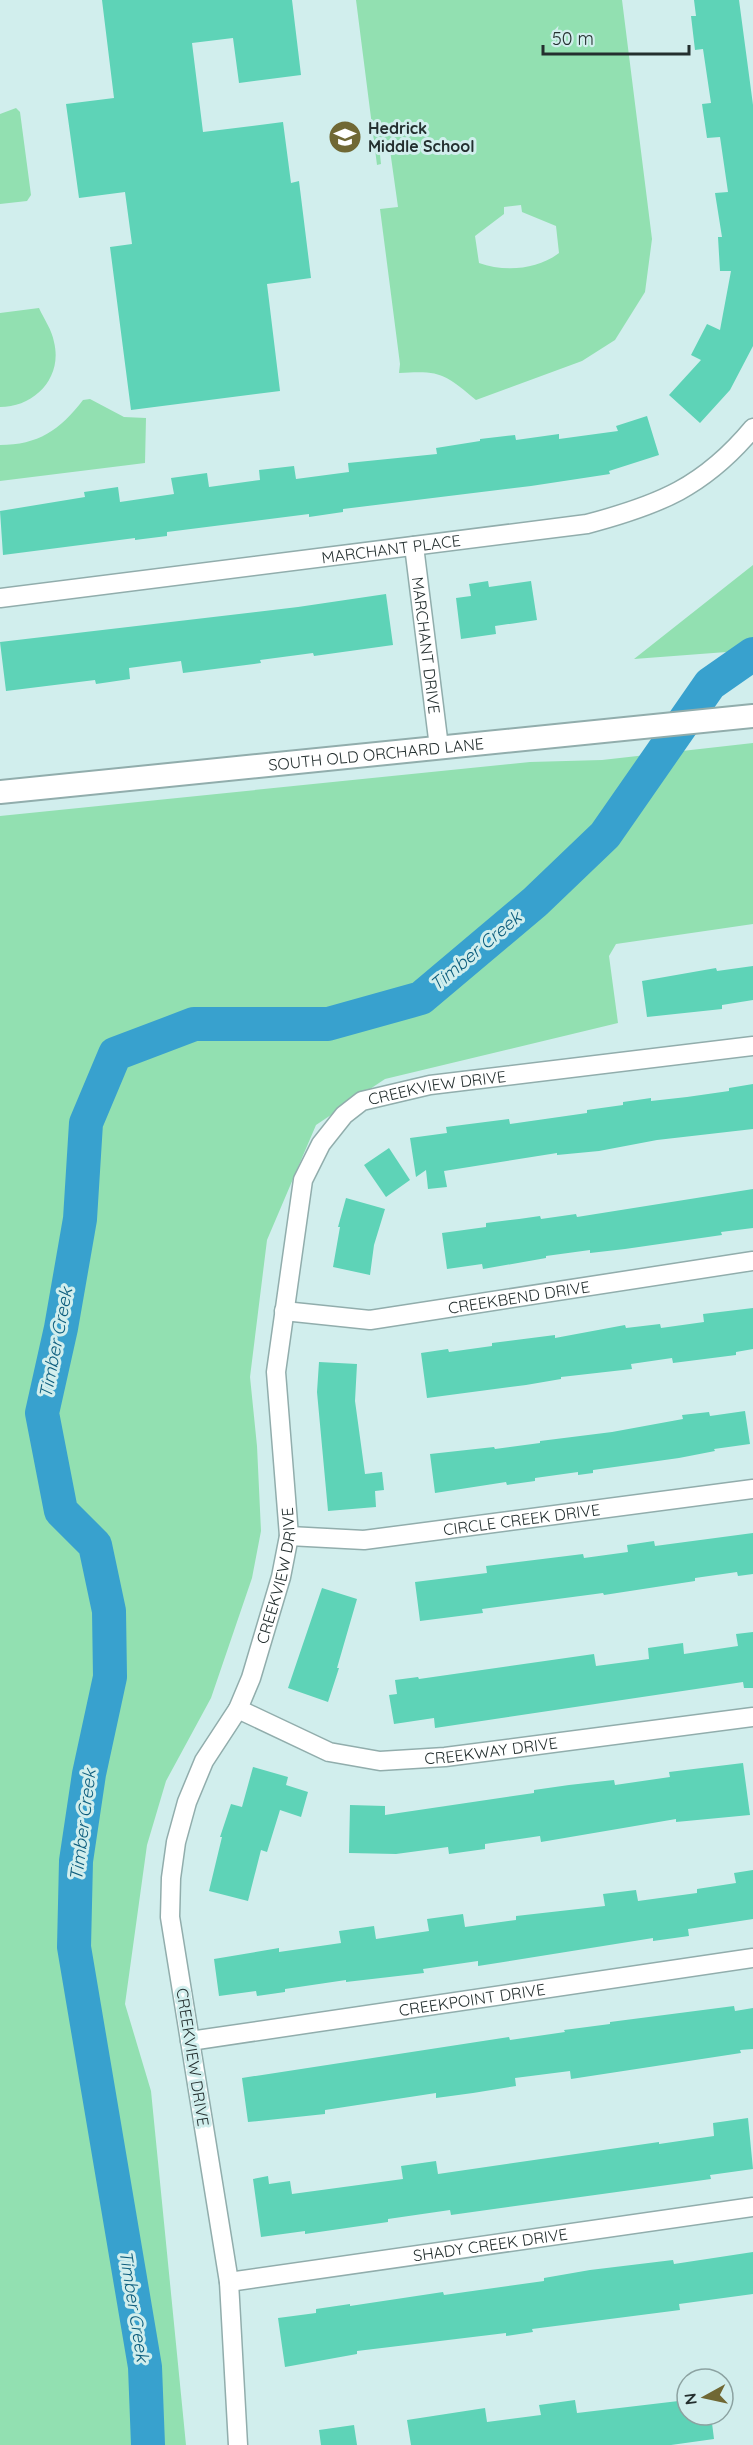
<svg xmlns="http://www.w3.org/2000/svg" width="753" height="2445" viewBox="0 0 753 2445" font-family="Quicksand,sans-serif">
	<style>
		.green { fill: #92e0b1; fill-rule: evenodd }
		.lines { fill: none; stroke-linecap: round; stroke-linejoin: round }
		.river { stroke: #38a1ce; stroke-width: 34 }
		.building { fill: #5ed3b7 }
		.minor-casing { stroke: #91adac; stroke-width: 21 }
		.tertiary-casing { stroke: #91adac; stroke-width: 26 }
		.minor { stroke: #fff; stroke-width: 18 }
		.tertiary { stroke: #fff; stroke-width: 22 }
		.labels { text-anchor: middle; stroke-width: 6; stroke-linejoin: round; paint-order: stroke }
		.poi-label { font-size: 16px; font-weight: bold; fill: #242f2f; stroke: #d1eeed; text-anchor: start }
		.street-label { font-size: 16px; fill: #242f2f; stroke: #d1eeed }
		.water-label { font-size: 18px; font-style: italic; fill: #0c5d7d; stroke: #d1eeed }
	</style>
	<rect width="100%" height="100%" fill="#d1eeed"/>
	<!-- green -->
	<path class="green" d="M356 0H622L652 239 645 292 615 340 582 361 476 400C445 374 441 370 399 373L400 364 380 209 398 207 389 143 379 145 381 164 377 165ZM521 205 522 212 556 226 559 253C537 270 504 272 479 263L475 236 504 214V207Z
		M16 108 20 112 31 195 27 201 0 204V114Z
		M39 308C44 319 52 330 54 342 63 378 34 407 0 407V313Z
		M90 399 124 417 146 418 145 463 0 481V445C38 445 60 430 83 400Z
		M753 565V650L634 659Z
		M753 743V924L616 944 609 956 618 1023 385 1079 316 1125 267 1240 250 1377 257 1446 261 1531 252 1578 211 1698 166 1781 147 1845 125 2004 151 2091 186 2445H0V816L530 762 602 760Z"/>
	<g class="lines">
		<!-- river -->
		<path class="river" d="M148 2445 145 2367 74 1947 76 1861 89 1774 110 1677 109 1611 95 1545 61 1511 42 1413 61 1328 80 1219 86 1123 115 1054 194 1024H328L421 998 535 902 605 835 710 684 753 654"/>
	</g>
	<!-- building -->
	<path class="building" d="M102 0H292L301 75 239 83 233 38 192 43 203 132 283 122 291 183 299 181 311 278 267 284 280 391 131 410 110 247 132 244 125 192 79 198 66 104 114 98Z
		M694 0H739L753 105V346L730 390 700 423 669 395 701 360 691 355 707 324 720 330 731 271H720L718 237H722L715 193 728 192 720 137 707 138 702 104 711 103 703 49 695 50 691 16H696Z
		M647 416 659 455 609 471 610 474 531 486 343 509V512L309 517V514L167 532V536L135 540V538L3 555 0 511 85 497 84 492 118 487 120 502 174 494 171 478 207 473 209 487 260 480 259 470 294 466 296 479 349 472 348 463 437 454 436 448 480 441V439L515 435 516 440 559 434V439L618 431 616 426Z
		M488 581 489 587 531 581 537 620 495 626 496 634 461 639 456 598 471 596 469 584Z
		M386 594 393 645 314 656 313 653 260 660 261 663 183 673 181 661 129 668 130 679 96 684 95 680 6 691 0 642 298 607Z
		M753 966V1000L722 1005V1009L647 1017 642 981 716 968 717 971Z
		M753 1084V1129L657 1140 599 1151 557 1155V1153L444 1171 447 1187 428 1189 426 1170 416 1177 410 1138 447 1133 446 1127 509 1119 510 1124 587 1113V1110L623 1105V1102L651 1098V1101L687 1097 729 1091V1088Z
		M389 1148 410 1180 386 1197 364 1165Z
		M753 1189V1228L721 1232 722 1235 625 1249 590 1253V1250L546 1256V1258L483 1269 482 1264 447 1269 442 1233 486 1227V1223L519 1219 540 1216 541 1219 576 1214 577 1217Z
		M346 1198 385 1209 374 1245 370 1275 333 1267 340 1227H338Z
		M753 1308V1349L736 1352V1355L673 1363 672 1358 631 1364 632 1369 561 1377V1379L526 1385 427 1398 421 1353 448 1349 449 1352 492 1346V1343L555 1335V1338L625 1325 626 1328 660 1324 661 1328 704 1322 703 1314Z
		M319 1362 357 1364 355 1401 365 1474 382 1472 384 1490 375 1491 376 1507 328 1511 317 1392Z
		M745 1411 750 1444 714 1449 715 1451 679 1458 593 1470V1473L578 1475V1472L535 1478V1481L507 1485 506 1482 435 1493 430 1454 494 1447 495 1449 540 1443V1441L612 1432 683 1419 682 1415 709 1412 710 1416Z
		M753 1533V1574L738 1576 737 1572 695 1578V1581L604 1595 603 1593 482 1609 483 1613 420 1621 415 1582 487 1573 486 1566 583 1554 584 1558 628 1552 627 1545 654 1541 655 1546Z
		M322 1588 357 1599 337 1668H339L328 1702 288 1688Z
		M753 1632V1688H744L743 1682 435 1728 434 1718 394 1724 389 1695 397 1694 395 1680 418 1677 419 1679 594 1654 596 1666 649 1659 648 1648 683 1643 684 1654 738 1646 736 1634Z
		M743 1763 750 1815 676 1822V1819L541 1842 540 1836 485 1844V1849L449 1854 448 1847 396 1854 349 1853 350 1805 385 1806V1815L534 1793V1790L569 1785 614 1780 615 1785 670 1777 669 1772Z
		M253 1767 288 1777 286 1785 308 1792 301 1817 280 1810 267 1852 261 1850 248 1901 209 1891 222 1837H220L231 1804 242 1807Z
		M753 1870V1919L688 1929 689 1936 653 1941V1938L478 1966V1961L423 1969 424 1973 346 1982V1980L285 1989V1992L257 1996 256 1991 219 1996 214 1959 279 1948V1952L341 1943 339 1931 374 1926 376 1939 429 1931 427 1919 463 1914 465 1927 516 1920V1916L605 1906 603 1894 636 1890 638 1901 697 1893V1889L736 1883 734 1873Z
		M734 2006 735 2011 753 2008V2049L740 2050 741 2053 571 2079 570 2071 515 2078 516 2086 473 2093 436 2098V2093L325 2110V2114L248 2122 242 2078 509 2037 510 2040 565 2032 564 2030 610 2024V2022Z
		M748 2118 753 2169 710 2175 711 2179 451 2215 450 2210 388 2219V2222L305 2234V2231L261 2237 253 2179 268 2176 269 2184 290 2181 292 2194 403 2179 401 2166 436 2161 438 2174 659 2142V2144L714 2136 713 2123Z
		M753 2252V2294L679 2304 680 2310 532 2329 533 2332 506 2336V2333L357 2351V2354L285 2367 278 2318 316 2313V2309L350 2304V2306L443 2292 444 2295 544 2281V2278L590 2270 673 2260 674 2264Z
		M575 2400 577 2413 687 2400V2415H711L714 2439 671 2445H411L407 2420 485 2408 487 2422 541 2415 539 2405Z
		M354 2425 357 2445H321L319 2430Z"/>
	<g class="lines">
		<!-- minor casing -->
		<g class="minor-casing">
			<g id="minor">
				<path id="s1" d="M414 546 439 747"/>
				<path id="s2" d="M0 598 587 524C659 505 704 487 753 428"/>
				<path id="s3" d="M284 1311 370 1320 753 1261"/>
				<path id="s4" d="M289 1536 364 1540 753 1489"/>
				<path id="s5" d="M238 1709 329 1752 380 1761 445 1757 753 1717"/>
				<path id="s6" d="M190 2041 753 1958"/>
				<path id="s7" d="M229 2282 753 2207"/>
				<path id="s8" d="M238 2445 229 2282 170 1917 171 1878 176 1842 187 1802 204 1761 238 1709 251 1678 281 1577 289 1536 276 1372 303 1180 321 1144 344 1115 362 1101 430 1085 753 1046"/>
			</g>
		</g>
		<!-- tertiary casing -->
		<g class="tertiary-casing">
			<g id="tertiary">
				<path id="s9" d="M0 792 753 716"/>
			</g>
		</g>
		<!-- minor -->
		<use href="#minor" class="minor"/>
		<!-- tertiary -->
		<use href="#tertiary" class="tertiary"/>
	</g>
	<!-- icons -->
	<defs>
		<g id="school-disc" transform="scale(1.725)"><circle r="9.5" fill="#706834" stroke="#d1eeed"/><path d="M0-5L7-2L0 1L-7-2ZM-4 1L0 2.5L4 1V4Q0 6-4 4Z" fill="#fff"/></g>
	</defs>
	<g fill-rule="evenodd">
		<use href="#school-disc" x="345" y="137"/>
	</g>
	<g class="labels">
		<!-- poi labels -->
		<g class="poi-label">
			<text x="368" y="134">Hedrick<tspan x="368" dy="18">Middle School</tspan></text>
		</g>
		<!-- street labels -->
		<g class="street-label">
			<text dy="6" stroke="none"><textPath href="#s2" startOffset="394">MARCHANT PLACE</textPath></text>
			<text dy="6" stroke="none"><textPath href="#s1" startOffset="100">MARCHANT DRIVE</textPath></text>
			<text dy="6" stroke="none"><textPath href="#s9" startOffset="378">SOUTH OLD ORCHARD LANE</textPath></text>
			<text dy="6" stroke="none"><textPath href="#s8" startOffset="1472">CREEKVIEW DRIVE</textPath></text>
			<text dy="6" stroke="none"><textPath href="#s3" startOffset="237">CREEKBEND DRIVE</textPath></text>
			<text dy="6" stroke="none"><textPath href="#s4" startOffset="234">CIRCLE CREEK DRIVE</textPath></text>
			<text dy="6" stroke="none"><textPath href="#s8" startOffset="896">CREEKVIEW DRIVE</textPath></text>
			<text dy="6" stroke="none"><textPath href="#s5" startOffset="264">CREEKWAY DRIVE</textPath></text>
			<text dy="6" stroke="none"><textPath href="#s6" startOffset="285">CREEKPOINT DRIVE</textPath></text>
			<text transform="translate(193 2057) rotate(81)" y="6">CREEKVIEW DRIVE</text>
			<text dy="6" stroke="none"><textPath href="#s7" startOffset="264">SHADY CREEK DRIVE</textPath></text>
		</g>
		<!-- water labels -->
		<g class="water-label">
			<text transform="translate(476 951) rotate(-40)" y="6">Timber Creek</text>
			<text transform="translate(56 1343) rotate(-79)" y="6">Timber Creek</text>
			<text transform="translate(83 1825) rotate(-83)" y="6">Timber Creek</text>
			<text transform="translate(134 2306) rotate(81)" y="6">Timber Creek</text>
		</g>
	</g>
	<!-- north arrow -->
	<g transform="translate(705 2397) rotate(262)"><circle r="28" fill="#d1eeed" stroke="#8ca2a1" stroke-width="1.5"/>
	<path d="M0-4.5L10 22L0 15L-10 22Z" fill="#706834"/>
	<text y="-9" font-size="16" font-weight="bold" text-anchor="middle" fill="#242f2f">N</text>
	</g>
	<!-- scale -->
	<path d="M543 45v9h146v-9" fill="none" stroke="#242f2f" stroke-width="3"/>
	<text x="552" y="45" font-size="18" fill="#242f2f" stroke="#d1eeed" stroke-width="4.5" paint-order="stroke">50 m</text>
</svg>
